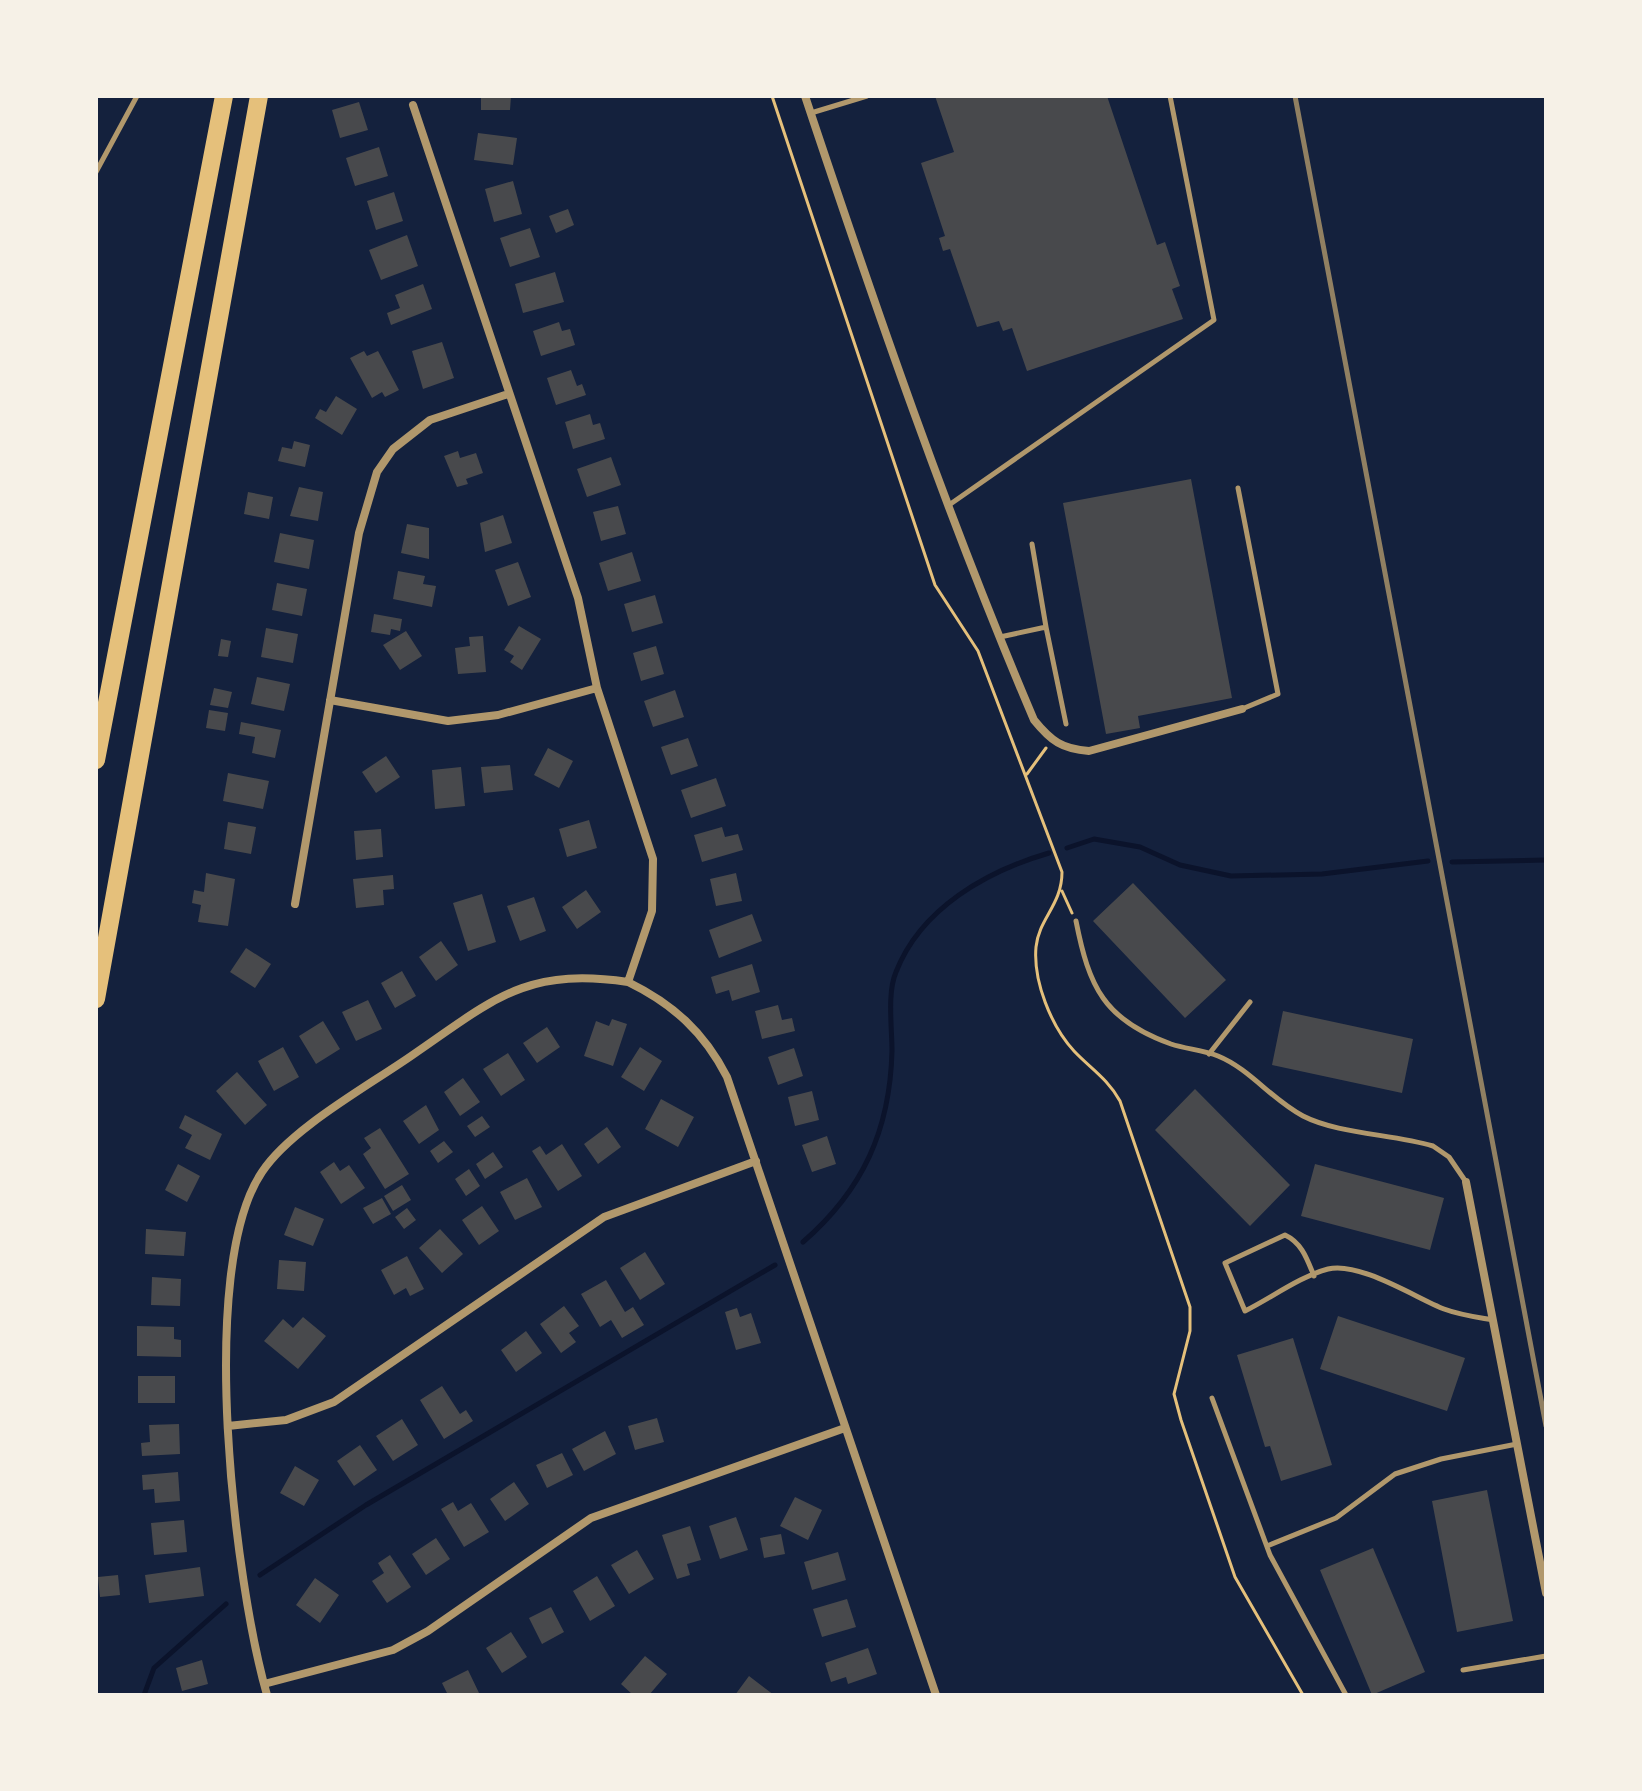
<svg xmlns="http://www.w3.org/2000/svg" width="1642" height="1791" viewBox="0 0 1642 1791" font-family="'Playfair Display',serif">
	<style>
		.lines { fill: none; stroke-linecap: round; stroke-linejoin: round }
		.stream { stroke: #0b132b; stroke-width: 5 }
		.building { fill: #48494c }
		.path { stroke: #e5c07b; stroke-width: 3 }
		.service { stroke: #b1986c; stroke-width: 5 }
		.minor { stroke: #b1986c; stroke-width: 8 }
		.motorway { stroke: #e5c07b; stroke-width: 18 }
		.rail { stroke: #918062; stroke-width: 5 }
	</style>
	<rect width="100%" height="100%" fill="#14213d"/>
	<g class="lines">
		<!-- stream -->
		<path class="stream" d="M1067 848 1094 839 1140 847 1180 865 1231 876 1322 874 1428 861
			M1452 862 1546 860
			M803 1242C863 1190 890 1130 892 1051 892 1027 887 993 896 972 921 908 987 871 1049 853
			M260 1575 366 1505 775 1265
			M144 1695 154 1668 226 1604"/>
	</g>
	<!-- building -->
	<path class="building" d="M481 96H511L510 110H481Z
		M935 96H1107L1157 245 1165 242 1180 286 1172 289 1183 319 1027 371 1012 328 1003 331 999 321 977 327 950 249 943 251 939 238 945 236 921 163 954 152Z
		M359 102 368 130 340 138 332 110Z
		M478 133 517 138 513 165 474 160Z
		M379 147 388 176 355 186 346 158Z
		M513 181 522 214 494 222 485 189Z
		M394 192 403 221 376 230 367 201Z
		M568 209 574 225 556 233 549 216Z
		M530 228 540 257 510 267 500 238Z
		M407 235 418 266 381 280 369 250Z
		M555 272 564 302 523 313 515 284Z
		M423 284 432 309 391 325 387 313 400 308 395 295Z
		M559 322 562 331 570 329 575 345 541 356 533 331Z
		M442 342 454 378 423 389 412 351Z
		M364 351 367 356 378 351 399 390 385 397 382 392 372 398 350 358Z
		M571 370 577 386 582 384 586 395 556 405 547 378Z
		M336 396 357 409 342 435 315 418 320 409 326 412Z
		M590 414 593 425 600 423 605 439 573 449 565 422Z
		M294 441 310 445 305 467 278 461 282 447 292 449Z
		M458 451 460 458 476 453 483 473 466 479 468 484 457 487 444 456Z
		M611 457 621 485 587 497 577 469Z
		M1191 479 1232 698 1138 716 1140 728 1106 734 1063 503Z
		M299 487 323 492 318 521 290 516Z
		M248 492 273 497 269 519 244 514Z
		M618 506 626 534 601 541 593 512Z
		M503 515 512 543 485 552 480 523Z
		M407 524 429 528V559L401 553Z
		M280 533 314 540 309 569 274 562Z
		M632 552 641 581 608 591 599 563Z
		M518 562 531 597 508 606 495 570Z
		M398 571 425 576 423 584 436 586 432 607 393 599Z
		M277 583 307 589 302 616 272 610Z
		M655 595 663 623 632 632 624 604Z
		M374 614 402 619 400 631 391 629 390 635 371 632Z
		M519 626 541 639 522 670 510 662 514 656 504 650Z
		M266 628 298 634 293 663 261 657Z
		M406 631 422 656 400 670 383 645Z
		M483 636 486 672 458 674 455 648 470 646 469 637Z
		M221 639 231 641 228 657 218 656Z
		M656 646 664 674 641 681 633 653Z
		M257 677 290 684 284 711 251 704Z
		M214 688 232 692 228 708 210 705Z
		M675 690 684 717 653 727 644 701Z
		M209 710 228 713 225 731 206 728Z
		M241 722 281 730 275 758 252 753 255 737 239 734Z
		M688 738 698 766 671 775 661 747Z
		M548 748 573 761 559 788 534 775Z
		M386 756 400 777 376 793 362 772Z
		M510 765 513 790 484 793 481 767Z
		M461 767 465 806 435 809 432 770Z
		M228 773 269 781 263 809 223 801Z
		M716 778 726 806 691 818 681 790Z
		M589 820 597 848 567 857 559 829Z
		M228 822 256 827 251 854 224 849Z
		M722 827 725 837 738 834 743 850 702 862 694 835Z
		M381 829 383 857 356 860 354 831Z
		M206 873 235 879 228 926 198 922 201 905 192 903 194 890 204 892Z
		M736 873 742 901 716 906 710 879Z
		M393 875 394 889 383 890 384 905 356 908 353 879Z
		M1133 883 1226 980 1185 1018 1093 921Z
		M586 890 601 912 577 929 562 907Z
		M482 894 496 942 468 951 453 903Z
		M534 897 546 931 520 941 507 906Z
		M752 914 762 941 719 958 709 930Z
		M441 941 458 965 436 981 419 957Z
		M246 948 271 964 255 988 230 972Z
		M752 964 760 992 732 1001 729 990 716 994 711 977Z
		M402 971 416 996 395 1008 381 983Z
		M368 1000 382 1029 356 1041 342 1012Z
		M778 1005 782 1020 792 1018 795 1031 762 1039 755 1011Z
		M1283 1011 1413 1039 1402 1093 1272 1065Z
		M612 1019 627 1024 613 1066 584 1056 596 1021 609 1026Z
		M323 1021 340 1049 316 1064 299 1036Z
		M547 1027 560 1047 537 1063 523 1043Z
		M283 1047 299 1077 274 1091 258 1061Z
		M640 1047 662 1061 644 1091 621 1077Z
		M794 1048 803 1076 778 1085 768 1057Z
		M508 1053 525 1080 501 1096 483 1069Z
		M237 1072 267 1105 245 1125 216 1091Z
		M463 1078 480 1102 460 1116 444 1092Z
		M1195 1089 1290 1185 1250 1226 1155 1130Z
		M812 1091 819 1120 795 1126 788 1097Z
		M661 1099 694 1117 678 1147 645 1129Z
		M426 1105 439 1130 419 1144 403 1121Z
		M185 1115 222 1134 210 1160 185 1148 192 1135 179 1128Z
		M482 1116 490 1127 475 1137 467 1126Z
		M607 1127 621 1147 598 1164 584 1144Z
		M380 1128 409 1174 385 1189 363 1154 371 1148 364 1138Z
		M827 1136 836 1164 812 1172 802 1145Z
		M444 1141 453 1152 438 1163 430 1151Z
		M562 1144 582 1176 558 1191 532 1151 540 1146 546 1155Z
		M493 1152 503 1167 485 1179 476 1164Z
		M334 1162 340 1171 349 1165 365 1188 341 1204 320 1172Z
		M178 1164 200 1176 187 1202 165 1190Z
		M1315 1164 1444 1198 1430 1250 1301 1216Z
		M469 1169 480 1186 466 1196 455 1179Z
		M527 1178 542 1207 515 1220 500 1192Z
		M402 1185 411 1200 393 1211 384 1196Z
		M382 1198 391 1214 373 1224 363 1208Z
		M482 1206 499 1231 479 1245 462 1220Z
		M295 1207 324 1219 313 1246 284 1235Z
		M407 1208 416 1220 404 1229 395 1217Z
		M146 1229 186 1232 184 1256 145 1254Z
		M440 1229 463 1254 442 1273 419 1248Z
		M645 1252 665 1284 640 1300 620 1268Z
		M407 1256 424 1289 410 1296 406 1288 394 1295 381 1270Z
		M279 1260 306 1262 304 1291 277 1289Z
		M152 1277 181 1279 180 1306 151 1305Z
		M606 1280 625 1312 633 1307 644 1325 622 1338 611 1320 600 1327 581 1294Z
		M564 1306 579 1326 569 1333 576 1342 561 1353 540 1324Z
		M737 1308 740 1317 751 1313 761 1343 736 1350 725 1312Z
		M1338 1316 1465 1358 1447 1411 1320 1369Z
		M303 1317 326 1336 298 1369 264 1341 283 1319 293 1328Z
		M137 1326 174 1327V1339L181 1340V1357L137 1356Z
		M526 1331 542 1353 516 1372 501 1350Z
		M1293 1338 1332 1465 1281 1481 1270 1446 1265 1447 1237 1355Z
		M138 1376H175V1403H138Z
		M442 1386 460 1414 466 1410 473 1421 444 1439 420 1400Z
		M657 1418 664 1442 635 1450 628 1426Z
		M402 1419 418 1445 393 1461 376 1436Z
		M179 1424 180 1454 142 1456 141 1443 150 1442 149 1425Z
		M605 1431 616 1454 584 1471 572 1449Z
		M360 1445 377 1470 354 1486 337 1461Z
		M562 1453 573 1475 547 1488 536 1465Z
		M295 1466 319 1480 304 1506 280 1493Z
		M178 1472 180 1501 155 1503 154 1489 143 1490 142 1475Z
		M514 1482 529 1504 505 1521 490 1499Z
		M1487 1490 1513 1621 1457 1632 1432 1501Z
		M795 1497 822 1510 808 1540 780 1526Z
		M453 1502 458 1511 471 1503 489 1532 464 1547 441 1509Z
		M736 1517 748 1550 720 1559 709 1526Z
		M184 1520 187 1552 154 1555 151 1523Z
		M690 1526 701 1560 687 1564 690 1575 677 1579 662 1535Z
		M781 1534 785 1554 764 1558 760 1538Z
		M436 1538 450 1559 426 1575 412 1554Z
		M1373 1548 1425 1672 1372 1695 1320 1570Z
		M637 1550 654 1579 629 1594 611 1565Z
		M838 1552 846 1580 812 1590 804 1562Z
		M390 1555 411 1587 387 1603 372 1581 384 1573 378 1563Z
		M200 1567 204 1596 149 1603 145 1575Z
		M118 1575 120 1595 100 1597 98 1577Z
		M597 1576 615 1606 590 1621 573 1591Z
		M315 1578 339 1595 320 1623 296 1605Z
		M847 1599 856 1627 822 1637 813 1609Z
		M551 1607 564 1632 542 1644 529 1618Z
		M511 1632 527 1657 502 1673 486 1648Z
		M868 1648 877 1674 848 1684 846 1677 831 1682 825 1663Z
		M645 1656 667 1674 649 1695H633L621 1684Z
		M202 1660 208 1684 182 1691 176 1668Z
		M468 1670 480 1695H448L442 1683Z
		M749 1676 774 1695H735Z"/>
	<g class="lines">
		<!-- path -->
		<path class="path" d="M772 96 935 585 978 651 1062 872C1062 905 1039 918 1036 947 1033 981 1051 1026 1074 1051 1090 1068 1108 1079 1120 1101L1190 1307V1331L1174 1394 1181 1420 1235 1577 1303 1695
			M1027 774 1046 748
			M1062 891 1072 913"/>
		<!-- service -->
		<path class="service" d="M811 113 867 96
			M96 172 137 96
			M1238 488 1278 694 1242 709
			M949 505 1214 320 1170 96
			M1032 544 1046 627
			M1000 637 1046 627 1066 724
			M1076 921C1089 987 1104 1020 1171 1044 1186 1049 1203 1050 1218 1056 1250 1069 1272 1100 1303 1116 1338 1134 1393 1134 1433 1146L1449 1157 1466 1182
			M1209 1054 1250 1002
			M1314 1276C1307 1259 1302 1243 1285 1235L1225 1263 1245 1311C1271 1298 1301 1276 1328 1269 1359 1261 1416 1298 1444 1309 1460 1315 1476 1317 1493 1320
			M1212 1398 1270 1555 1346 1695
			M1267 1546 1336 1518 1395 1474 1441 1459 1517 1444
			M1463 1670 1546 1656"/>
		<!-- minor -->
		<path class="minor" d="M805 96C875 306 947 516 1034 720 1051 741 1062 749 1089 751L1242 709
			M413 105 578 598 597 688 653 859 652 911 628 982C673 1004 704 1032 727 1077L936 1695
			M330 700 448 721 498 715 597 688
			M295 904 359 533 377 472 393 449 430 420 508 394
			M1466 1182 1546 1593
			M228 1426 286 1420 334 1402 604 1217 756 1161
			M264 1684 393 1650 428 1631 591 1518 845 1428
			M267 1695C235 1584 196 1269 262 1172 291 1128 370 1085 414 1054 494 999 526 967 628 982"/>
		<!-- motorway -->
		<path class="motorway" d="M96 760 224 96
			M96 999 259 96"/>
		<!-- rail -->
		<path class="rail" d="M1295 96 1546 1426"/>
	</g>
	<!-- border -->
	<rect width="1642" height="1791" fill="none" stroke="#f6f1e7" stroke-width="196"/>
</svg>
